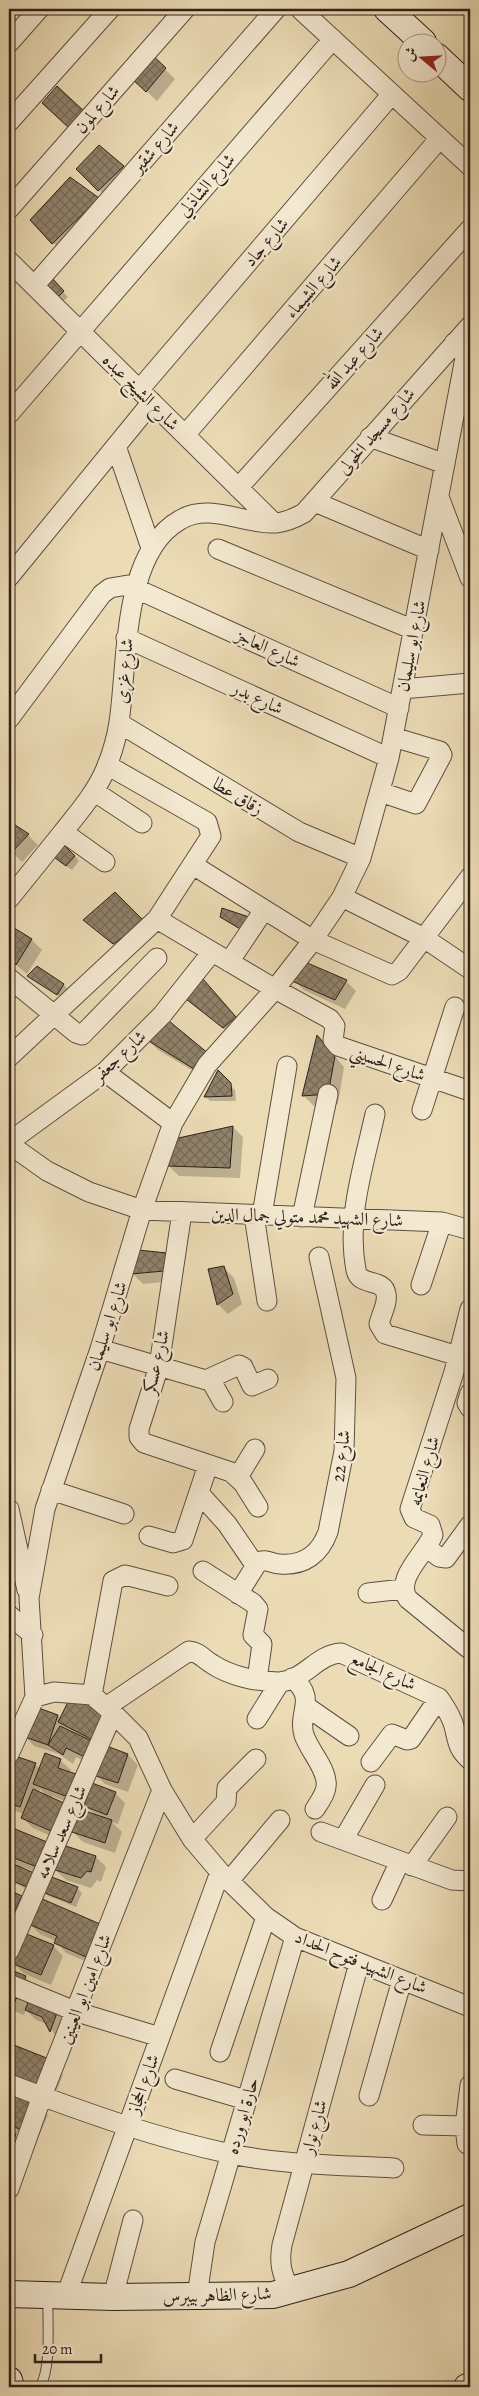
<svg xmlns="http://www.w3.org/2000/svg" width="479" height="2396" viewBox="0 0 479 2396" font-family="Alegreya,Amiri,serif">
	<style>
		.shadow { fill: #0003; fill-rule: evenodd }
		.building { fill: url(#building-cross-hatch); stroke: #2d2019 }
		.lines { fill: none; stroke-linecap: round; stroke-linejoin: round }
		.lane-casing { stroke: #5d4f40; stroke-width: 11 }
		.street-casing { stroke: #5d4f40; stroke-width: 21 }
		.secondary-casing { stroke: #2d2019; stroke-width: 28 }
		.lane { stroke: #f3e8d0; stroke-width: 9 }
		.street { stroke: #f3e8d0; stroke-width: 19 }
		.secondary { stroke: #f3e8d0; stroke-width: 26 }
		.labels { text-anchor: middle; stroke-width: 4.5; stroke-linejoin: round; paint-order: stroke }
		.street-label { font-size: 18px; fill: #2d2019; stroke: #f3e8d0 }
	</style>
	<defs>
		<pattern id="building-cross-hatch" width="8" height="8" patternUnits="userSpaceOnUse" patternTransform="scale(1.25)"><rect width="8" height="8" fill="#90826b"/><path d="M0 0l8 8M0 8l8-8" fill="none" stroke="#766a57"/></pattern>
	</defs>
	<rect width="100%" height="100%" fill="#ecdcb6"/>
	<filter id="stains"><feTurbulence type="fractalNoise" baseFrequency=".004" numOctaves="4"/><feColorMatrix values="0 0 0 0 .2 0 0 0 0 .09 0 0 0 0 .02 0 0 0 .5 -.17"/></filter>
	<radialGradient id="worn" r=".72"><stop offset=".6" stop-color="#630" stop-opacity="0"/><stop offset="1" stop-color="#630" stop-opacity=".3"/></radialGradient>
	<!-- shadow -->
	<path class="shadow" d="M148 53 175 79 157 101 142 87Z
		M99 147 133 177 109 200 78 169Z
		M98 199 63 253 32 220Z
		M50 278 68 297 60 304Z
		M9 822 28 835 38 845 22 862 9 849Z
		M75 856 79 861 72 870 60 862Z
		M223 909 247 934 221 917Z
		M85 920 154 933 124 954Z
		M11 927 32 940 42 950 27 974 9 959V931Z
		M29 976 63 984 68 989 63 999Z
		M294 980 346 981 356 991 345 1009 304 990Z
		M9 989 17 997 9 1008Z
		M213 991 246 1028 234 1037 187 999Z
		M149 1040 208 1055 205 1078 158 1050Z
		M327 1047 344 1067 338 1104 314 1106 304 1096Z
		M218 1072 235 1090 236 1101H210L205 1096Z
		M233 1127 243 1137 240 1178 179 1176 169 1166Z
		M167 1254 174 1281 143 1284 133 1274Z
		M223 1267 234 1278 242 1304 228 1314 218 1304Z
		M34 1707 58 1716 105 1747 128 1755 138 1765 128 1792 105 1784 95 1774 97 1767 76 1757 73 1764 59 1754 34 1746 24 1735Z
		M12 1756 35 1764 40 1769 60 1760 71 1770 69 1773 78 1806 52 1796 51 1798 62 1841 33 1828 23 1818 24 1814 9 1809V1767ZM40 1789 47 1796 39 1793Z
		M115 1793 125 1803 118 1824 112 1822 122 1832 115 1853 83 1842 73 1832 96 1816 85 1806Z
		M9 1822 22 1834 48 1876 23 1867 32 1891 9 1881V1863L20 1868 10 1858 9 1862Z
		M64 1846 96 1857 106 1867 101 1882 97 1880 91 1888 66 1880 56 1870Z
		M77 1888 82 1893 76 1907 49 1896 44 1891Z
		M9 1891 21 1897 31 1907 20 1932 9 1927Z
		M30 1924 100 1926 97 1966 66 1953 56 1941 40 1934Z
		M53 1946 63 1956 51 1985 23 1973 13 1962Z
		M9 1970 25 1977 36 1987 72 2011 60 2041 47 2024 36 2020 26 2010 24 2015 9 2009Z
		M9 2044 48 2060 63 2074 53 2101 9 2084Z
		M9 2090 33 2100 48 2115 36 2143 14 2134 25 2146 19 2161 9 2157Z"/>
	<!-- building -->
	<path class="building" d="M148 51 166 68 146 92 130 77Z
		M57 86 86 113 69 128 42 103Z
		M99 145 124 166 98 191 76 169Z
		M70 177 99 198 52 244 30 220Z
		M50 276 64 291 55 300 40 286Z
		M9 821 29 834 11 853 9 851Z
		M62 843 75 856 66 866 54 857Z
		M115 892 145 922 113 944 83 920Z
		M222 908 249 917 242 930 220 917Z
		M11 926 32 939 16 965 9 959V929Z
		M305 962 347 980 335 1000 292 981Z
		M37 966 64 984 57 995 27 976Z
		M203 979 236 1017 223 1028 186 999Z
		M169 1021 209 1054 194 1069 147 1040Z
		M317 1035 335 1056 328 1094 302 1096Z
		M218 1070 231 1083 232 1096 204 1097Z
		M233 1126 230 1168 168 1166 174 1139Z
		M138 1250 167 1253 164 1271 131 1274Z
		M224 1266 233 1294 217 1305 208 1269Z
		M73 1692 108 1710 93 1740 58 1722Z
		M33 1706 58 1715 48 1745 22 1736Z
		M60 1726 96 1743 89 1759 66 1748 63 1755 48 1745Z
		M104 1745 128 1754 118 1783 93 1775Z
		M45 1753 61 1759 58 1768 76 1774 68 1797 33 1784Z
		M12 1755 36 1763 20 1807 9 1803V1763Z
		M92 1783 116 1792 107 1815 84 1806Z
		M33 1789 66 1804 51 1831 21 1818Z
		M79 1809 112 1820 105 1843 72 1832Z
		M15 1829 47 1842 37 1867 9 1856V1845Z
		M63 1845 96 1856 91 1872 87 1871 81 1878 55 1870Z
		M9 1862 34 1873 27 1887 9 1879Z
		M49 1876 78 1887 71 1903 42 1892Z
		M9 1890 22 1896 9 1923Z
		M40 1898 100 1924 86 1957 54 1943 57 1936 28 1924Z
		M24 1933 54 1945 41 1975 11 1963Z
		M9 1969 26 1976 13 2006 9 2004Z
		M34 1988 62 1999 50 2032 42 2017 25 2010Z
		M9 2043 49 2059 38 2088 9 2076Z
		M9 2089 34 2099 21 2130 9 2124Z
		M9 2132 16 2134 9 2151Z"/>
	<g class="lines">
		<!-- lane casing -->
		<g class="lane-casing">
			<path id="lane" d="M40 2387C52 2367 47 2320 48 2296"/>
		</g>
		<!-- street casing -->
		<g class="street-casing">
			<path id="street" d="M300 9 470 166
				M9 43 39 9
				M9 122 110 9
				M9 209 185 9
				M9 261 274 523
				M34 286 276 9
				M139 390 392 94
				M9 414 333 39
				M185 435 440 138
				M370 437 445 464
				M116 446 151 548
				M238 488 470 229
				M439 497 470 578
				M315 502 429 550
				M218 549 414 630
				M9 577 152 402
				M126 638 389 758
				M402 689 470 683
				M9 719 102 594 110 588 128 585 399 708
				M119 723 299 832 361 858
				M95 792 142 823
				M380 792 416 804 442 755 440 751 393 737
				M63 832 105 862
				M193 865 313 940 392 975 399 971 470 877
				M342 897 424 938 470 969
				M9 899C27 877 45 854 63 832 80 811 97 791 107 766 112 753 117 736 119 722 128 665 121 553 180 520 210 502 244 525 276 523 286 522 295 518 304 513L470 326
				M157 919 275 989 330 1019 335 1026 333 1040 338 1046 470 1091
				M229 962 264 910
				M9 978 76 1033 82 1035 157 958
				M9 1057 157 919 211 836 207 822 107 765
				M105 1072 173 1123
				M422 1110 455 1007
				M375 1114C364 1165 346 1217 356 1270 359 1287 384 1278 386 1294 388 1303 381 1315 379 1324L385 1334 458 1356
				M9 1142 105 1072 162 1015 212 952
				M9 1144 47 1171 89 1192 142 1210 442 1222 470 1230
				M182 1212 159 1366 139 1429V1437L144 1443 231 1472 243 1483 258 1507
				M254 1215 267 1301
				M262 1215 287 1066
				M302 1217 328 1094
				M421 1285 442 1222
				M100 1349 206 1380 239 1365 243 1367 252 1386 268 1379
				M210 1379 223 1402
				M470 1393 467 1403 470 1408
				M238 1477 255 1449
				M51 1490 124 1514
				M199 1493 227 1524 255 1565
				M9 1509 27 1590
				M149 1536 173 1543 183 1540 208 1465
				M426 1547 439 1557 446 1558 470 1525
				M203 1571 253 1603 258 1609 253 1635 262 1644 257 1680
				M368 1593 403 1589
				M238 1594 258 1562C266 1558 272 1564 280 1564 304 1566 320 1554 328 1532L344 1451 346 1378 319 1257
				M9 1615 33 1635
				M468 1648 408 1599C394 1579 425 1554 433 1535L430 1525 414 1518 410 1509 454 1372 470 1309
				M292 1678C318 1699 297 1711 304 1735 309 1750 324 1765 326 1781 328 1791 320 1801 315 1809
				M92 1695 113 1581 125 1575 168 1586
				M35 1697 54 1692 92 1695 113 1713 138 1738 162 1790 192 1839 220 1872 266 1917 295 1937 470 2007
				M106 1707 189 1651C200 1652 203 1659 212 1664 230 1676 257 1682 279 1682 304 1681 317 1654 341 1653L439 1698C445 1707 451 1715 454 1726 458 1742 457 1748 470 1760
				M307 1707 349 1736
				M257 1719 280 1682
				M9 1754 35 1697 29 1598 45 1509 100 1349 142 1210 173 1123 207 1065 275 989 313 940 342 897 361 858 389 758 465 358 462 349 454 343
				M371 1762 392 1734 407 1740 411 1739 439 1698
				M321 1832 452 1880 470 1881
				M192 1839 226 1802 227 1788 256 1759
				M343 1840 375 1785
				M412 1866 447 1817
				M229 1881 280 1820
				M382 1900 400 1861
				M9 1951 113 1713
				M9 1984 77 2012 160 2037
				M220 2052 266 1917
				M175 2079 246 2100
				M9 2084C81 2111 155 2138 231 2154 284 2165 340 2165 394 2168
				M369 2096 402 1980
				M423 2125 465 2126
				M467 2144 465 2126 470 2085
				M9 2189 42 2096 162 1790
				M291 2290C281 2275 279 2262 282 2245L359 1963
				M66 2296 220 1872
				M197 2296 205 2242 295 1937
				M113 2297 133 2220"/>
		</g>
		<!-- secondary casing -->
		<g class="secondary-casing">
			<path id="secondary" d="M387 9 423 42
				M436 56 470 88
				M9 2294 113 2297 273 2295 349 2274 470 2217
				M9 2380 11 2387
				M467 2387 470 2386"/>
		</g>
		<!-- lane -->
		<use href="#lane" class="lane"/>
		<!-- street -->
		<use href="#street" class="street"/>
		<!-- secondary -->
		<use href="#secondary" class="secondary"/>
	</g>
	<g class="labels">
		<!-- street labels -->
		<g class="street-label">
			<text transform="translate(97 109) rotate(-49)" y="6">شارع لمون</text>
			<text transform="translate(155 147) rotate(-49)" y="6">شارع شقير</text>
			<text transform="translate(206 185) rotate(-49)" y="6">شارع الشاذلي</text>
			<text transform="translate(266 242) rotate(-49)" y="6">شارع جاد</text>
			<text transform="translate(313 287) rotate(-49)" y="6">شارع الشيماء</text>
			<text transform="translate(354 358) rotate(-48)" y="6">شارع عبد الله</text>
			<text transform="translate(141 392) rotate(45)" y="6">شارع الشيخ عبده</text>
			<text transform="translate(376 431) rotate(-49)" y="6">شارع مسجد الخولى</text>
			<text transform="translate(411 646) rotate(-79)" y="6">شارع ابو سليمان</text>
			<text transform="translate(268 648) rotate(25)" y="6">شارع العاجز</text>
			<text transform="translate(124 671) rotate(-85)" y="6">شارع غزى</text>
			<text transform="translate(258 698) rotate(25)" y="6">شارع بدر</text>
			<text transform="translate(238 796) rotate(31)" y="6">زقاق عطا</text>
			<text transform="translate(119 1056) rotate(-43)" y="6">شارع جعفر</text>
			<text transform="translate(388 1063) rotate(19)" y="6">شارع الحسيني</text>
			<text transform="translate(307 1217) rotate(2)" y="6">شارع الشهيد محمد متولي جمال الدين</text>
			<text transform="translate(107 1326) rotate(-72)" y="6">شارع ابو سليمان</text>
			<text transform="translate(156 1362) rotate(-77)" y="6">شارع عسكر</text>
			<text transform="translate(341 1456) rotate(-83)" y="6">شارع 22</text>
			<text transform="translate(424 1471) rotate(-74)" y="6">شارع النعايمه</text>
			<text transform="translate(383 1671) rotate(24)" y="6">شارع الجامع</text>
			<text transform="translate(61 1832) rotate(-66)" y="6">شارع سعد سلامه</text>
			<text transform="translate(361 1962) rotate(22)" y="6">شارع الشهيد فتوح الحداد</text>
			<text transform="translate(85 1989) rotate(-69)" y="6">شارع امين ابو العينين</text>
			<text transform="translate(143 2084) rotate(-70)" y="6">شارع الحجاز</text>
			<text transform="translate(242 2116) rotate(-74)" y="6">حارة ابو ورده</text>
			<text transform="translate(314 2127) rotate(-75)" y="6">شارع نوار</text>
			<text transform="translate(217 2295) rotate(-2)" y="6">شارع الظاهر بيبرس</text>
		</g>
	</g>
	<!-- margin -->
	<rect width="479" height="2396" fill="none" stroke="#ecdcb6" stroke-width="30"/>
	<rect x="10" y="10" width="459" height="2376" fill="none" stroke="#2d2019" stroke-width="2.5"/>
	<rect x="15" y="15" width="449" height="2366" fill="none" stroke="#2d2019"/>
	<!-- north arrow -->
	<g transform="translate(422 58) rotate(288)"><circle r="24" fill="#f3e8d0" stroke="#a49887"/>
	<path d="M0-4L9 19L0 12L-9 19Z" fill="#8f2418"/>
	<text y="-8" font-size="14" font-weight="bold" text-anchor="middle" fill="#2d2019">ش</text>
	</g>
	<!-- scale -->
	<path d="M35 2354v8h66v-8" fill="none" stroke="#2d2019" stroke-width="2.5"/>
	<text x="42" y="2354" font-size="15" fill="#2d2019" stroke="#f3e8d0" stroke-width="4" paint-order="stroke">20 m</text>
	<rect width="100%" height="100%" filter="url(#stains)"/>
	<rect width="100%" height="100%" fill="url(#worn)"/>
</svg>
